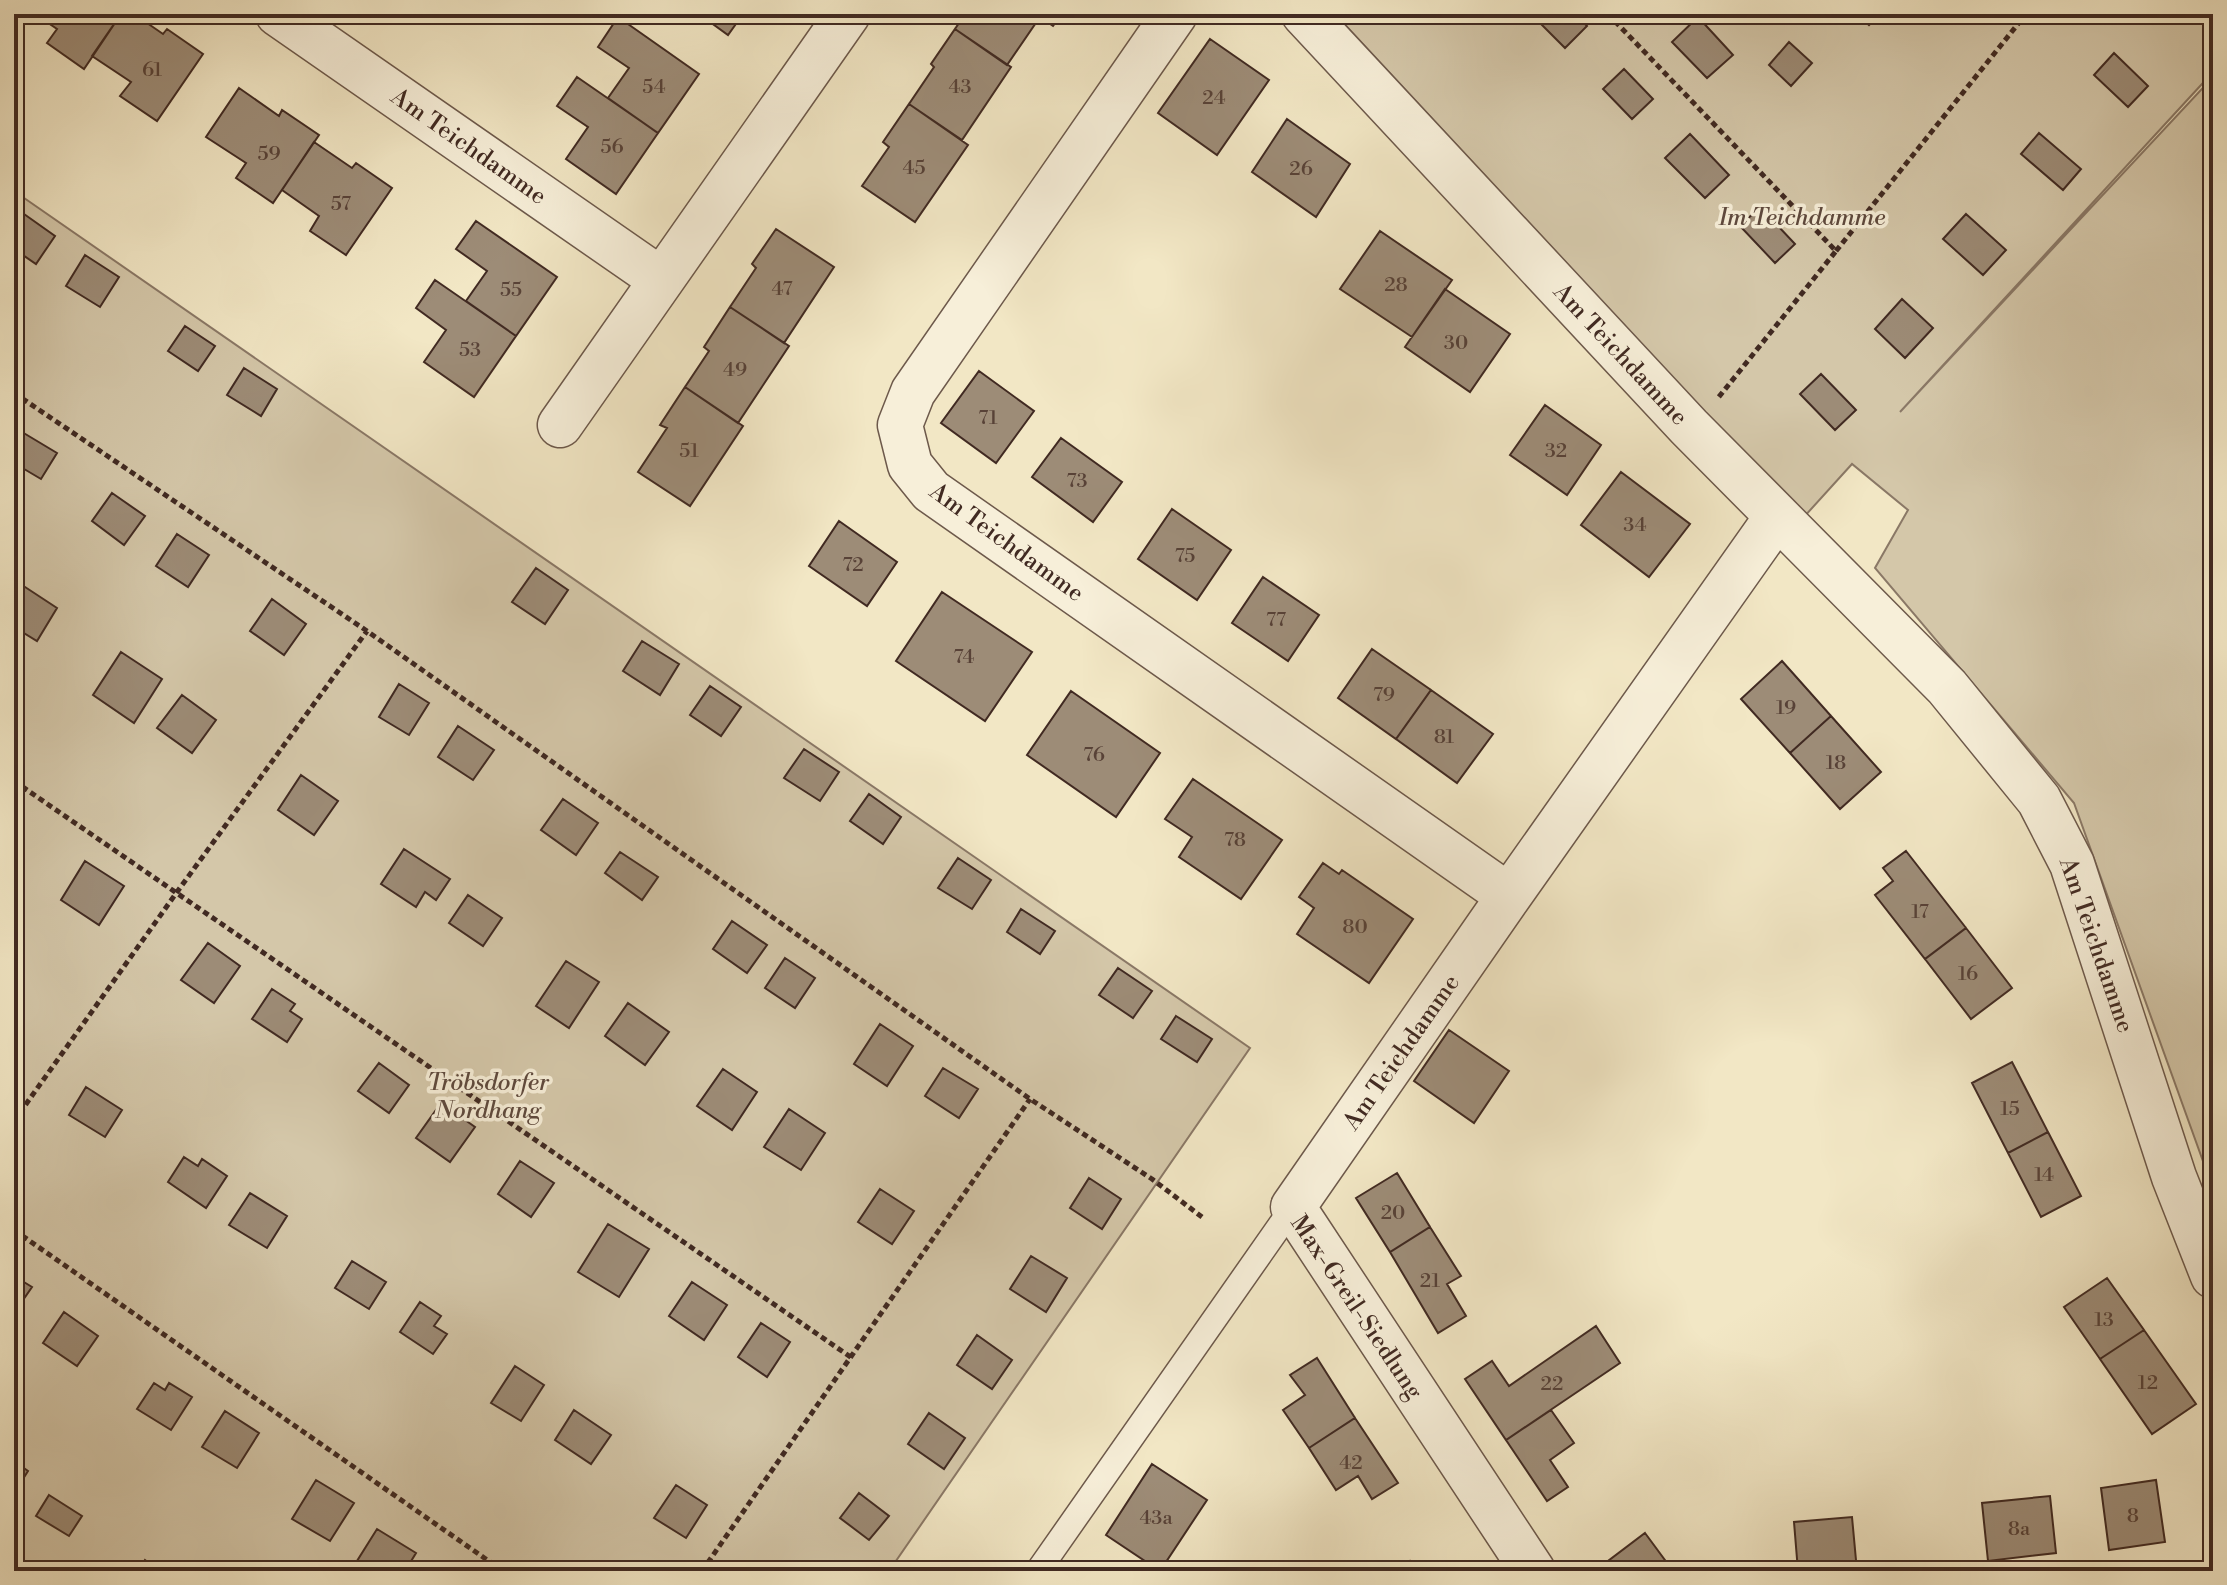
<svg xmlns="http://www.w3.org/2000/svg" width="2227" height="1585" viewBox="0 0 2227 1585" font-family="'Libre Bodoni',serif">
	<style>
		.green { fill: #d4c7a9; stroke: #8a7866; stroke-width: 2 }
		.building { fill: #9d8c77; stroke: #412a22; stroke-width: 2 }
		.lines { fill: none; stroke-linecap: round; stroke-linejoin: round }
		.lane-casing { stroke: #6d594b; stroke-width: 27 }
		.street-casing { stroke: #6d594b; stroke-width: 47 }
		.path { stroke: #412a22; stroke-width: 5; stroke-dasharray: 6 4; stroke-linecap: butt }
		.lane { stroke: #f7efd9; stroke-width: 24 }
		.street { stroke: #f7efd9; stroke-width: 44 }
		.labels { text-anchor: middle; stroke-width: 7; stroke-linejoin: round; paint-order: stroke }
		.number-label { font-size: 20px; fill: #584237 }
		.street-label { font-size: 24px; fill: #412a22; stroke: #f7efd9 }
		.park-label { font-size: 24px; font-style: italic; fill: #5e493d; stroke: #f7efd9 }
	</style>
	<rect width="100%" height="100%" fill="#f2e7c5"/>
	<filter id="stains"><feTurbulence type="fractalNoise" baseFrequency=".0025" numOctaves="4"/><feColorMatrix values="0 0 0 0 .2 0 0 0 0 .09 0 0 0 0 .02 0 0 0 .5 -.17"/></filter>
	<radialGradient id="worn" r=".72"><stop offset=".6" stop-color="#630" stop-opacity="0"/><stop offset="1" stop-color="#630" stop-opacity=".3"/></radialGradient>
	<!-- green -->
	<path class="green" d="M1335 14H2213V72L1900 412 2213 77V1189L2074 803 1875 568 1908 510 1852 464 1803 518Z
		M14 191 1250 1048 889 1571H14Z"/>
	<!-- building -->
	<path class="building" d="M35 14H121L84 69 47 43 57 29Z
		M121 14H134L163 34 167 29 203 54 157 121 120 96 131 82 92 56Z
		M699 14H743L728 35Z
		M965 14H1062L1053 26 1040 17 1007 65 955 29Z
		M1539 14H1576L1587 26 1565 48 1535 18Z
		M1857 14H1880L1869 25Z
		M618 17 699 74 658 133 608 98 629 68 598 47Z
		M1698 17 1733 55 1707 78 1672 42Z
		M955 29 1011 67 962 140 909 104 934 67 931 64Z
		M1210 39 1269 80 1217 155 1158 113Z
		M1789 42 1812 63 1791 86 1769 65Z
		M2114 53 2148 86 2128 107 2094 75Z
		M1624 69 1653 99 1632 119 1603 89Z
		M577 77 658 133 616 194 566 159 588 127 557 106Z
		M239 88 279 116 282 110 319 135 273 203 236 178 246 163 206 137Z
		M909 104 968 145 915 222 862 186 889 147 883 142Z
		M1287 119 1350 164 1316 217 1252 172Z
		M2039 133 2081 169 2063 190 2021 154Z
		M1690 134 1729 175 1705 198 1665 158Z
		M314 142 352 168 356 163 392 188 346 255 310 231 319 216 282 190Z
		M1760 207 1795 244 1775 263 1740 226Z
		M24 214 55 236 36 264 14 249V229Z
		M1966 214 2006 250 1983 275 1943 239Z
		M476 221 557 277 516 336 466 301 487 271 456 249Z
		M776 229 834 267 784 343 730 307 756 268 752 264Z
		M1380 231 1452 280 1412 337 1340 289Z
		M85 255 119 277 100 307 66 286Z
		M435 280 516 336 474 397 424 362 446 330 416 308Z
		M1445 289 1510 334 1470 392 1405 347Z
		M1902 299 1933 328 1905 358 1875 329Z
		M730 307 789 346 738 423 685 387 709 351 704 347Z
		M185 326 215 346 198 371 168 351Z
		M244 368 277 389 261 416 227 395Z
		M979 371 1034 411 996 463 941 423Z
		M1821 374 1856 410 1835 430 1800 394Z
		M685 387 743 426 690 506 638 472 667 428 660 425Z
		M1545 405 1601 445 1567 495 1510 455Z
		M22 432 57 453 41 479 14 463V446Z
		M1061 438 1122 482 1093 522 1032 477Z
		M1621 472 1690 524 1649 577 1581 525Z
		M112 493 145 516 124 545 92 521Z
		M1172 509 1231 550 1197 600 1138 559Z
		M839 521 897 562 867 606 809 566Z
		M177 534 209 555 188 587 156 566Z
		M536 568 568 590 545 624 512 602Z
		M1263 577 1319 615 1288 661 1232 623Z
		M22 585 57 608 37 641 14 627V597Z
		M942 592 1032 652 985 721 896 661Z
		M272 599 306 624 284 655 250 631Z
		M642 641 679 664 660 695 623 671Z
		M1372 649 1431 690 1396 739 1338 698Z
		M121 652 162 679 134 723 93 695Z
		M1782 661 1831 716 1790 753 1741 699Z
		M399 684 429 703 409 735 379 717Z
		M710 686 741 707 721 736 690 715Z
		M1431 690 1493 734 1457 783 1396 739Z
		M1071 691 1160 753 1116 817 1027 755Z
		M182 695 216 720 192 753 157 728Z
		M1831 716 1881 772 1840 809 1790 753Z
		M458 726 494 750 473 780 438 757Z
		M804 749 839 772 820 801 784 778Z
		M301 775 338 801 314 835 278 810Z
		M1193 779 1282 840 1241 899 1179 857 1192 837 1165 819Z
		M869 794 901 817 883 844 850 821Z
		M563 799 598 823 576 855 541 830Z
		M404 849 450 879 436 900 425 892 416 907 381 884Z
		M1906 851 1966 928 1925 959 1875 895 1893 881 1883 868Z
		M620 852 658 877 642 900 605 873Z
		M958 858 991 880 972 909 938 888Z
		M85 861 124 886 99 925 61 900Z
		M1323 863 1339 874 1342 870 1413 919 1369 983 1297 934 1314 908 1299 897Z
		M468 895 502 918 483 946 449 923Z
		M1021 909 1055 931 1040 954 1007 932Z
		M732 921 767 945 747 973 713 949Z
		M1966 928 2012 988 1971 1019 1925 959Z
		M208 943 240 966 214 1003 181 980Z
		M785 958 815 978 795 1008 765 988Z
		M566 961 599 982 569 1028 536 1006Z
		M1118 968 1152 991 1133 1018 1099 995Z
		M272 989 295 1004 290 1011 302 1019 287 1042 252 1019Z
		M628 1003 669 1032 645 1065 605 1036Z
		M1176 1016 1212 1039 1197 1062 1161 1039Z
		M880 1024 913 1046 887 1086 854 1064Z
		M1449 1030 1509 1071 1474 1123 1414 1081Z
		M2012 1062 2048 1132 2008 1153 1972 1083Z
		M379 1063 409 1085 389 1113 358 1091Z
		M943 1068 978 1089 959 1118 925 1096Z
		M723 1069 757 1092 732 1130 697 1106Z
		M86 1087 122 1110 105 1137 69 1115Z
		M441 1103 475 1127 450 1162 416 1138Z
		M789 1109 825 1133 801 1170 764 1147Z
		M2048 1132 2081 1196 2041 1217 2008 1153Z
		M184 1157 198 1166 202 1159 227 1176 206 1208 168 1182Z
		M520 1161 554 1183 531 1217 498 1194Z
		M1397 1173 1430 1227 1390 1252 1356 1198Z
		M1089 1178 1121 1199 1102 1229 1070 1208Z
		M880 1189 914 1211 892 1244 858 1222Z
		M250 1193 287 1216 267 1248 229 1225Z
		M608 1224 649 1249 619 1297 578 1272Z
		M1430 1227 1461 1276 1447 1284 1466 1316 1438 1333 1390 1252Z
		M1031 1256 1067 1278 1046 1312 1010 1289Z
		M352 1261 386 1282 369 1309 335 1288Z
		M14 1276 32 1287 14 1313Z
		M2107 1278 2144 1330 2100 1359 2064 1307Z
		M692 1282 727 1305 704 1340 669 1316Z
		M420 1302 441 1316 434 1326 447 1334 433 1354 400 1332Z
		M64 1312 98 1336 77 1366 43 1343Z
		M761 1323 790 1342 767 1377 738 1357Z
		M1596 1326 1620 1363 1506 1440 1465 1379 1492 1361 1509 1386Z
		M2144 1330 2196 1404 2152 1434 2100 1359Z
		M977 1335 1012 1360 992 1389 957 1365Z
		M1317 1358 1355 1418 1309 1448 1283 1410 1305 1395 1290 1375Z
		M515 1366 544 1385 521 1421 491 1403Z
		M154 1383 165 1390 169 1383 192 1397 171 1430 137 1409Z
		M574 1410 611 1435 591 1464 555 1440Z
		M1551 1410 1574 1443 1550 1460 1568 1487 1547 1501 1506 1440Z
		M225 1411 259 1433 237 1468 202 1447Z
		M929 1413 965 1438 944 1469 908 1444Z
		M1355 1418 1398 1483 1372 1499 1358 1476 1336 1490 1309 1448Z
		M14 1461 28 1471 14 1493Z
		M1152 1464 1207 1500 1160 1571 1106 1535Z
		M316 1480 354 1503 330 1541 292 1519Z
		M2156 1480 2165 1542 2109 1550 2101 1488Z
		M676 1485 707 1505 686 1538 654 1518Z
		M859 1493 889 1516 869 1540 840 1518Z
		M49 1495 82 1516 69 1536 36 1516Z
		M2050 1496 2056 1553 1988 1561 1982 1503Z
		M1852 1517 1857 1571H1798L1794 1522Z
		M377 1529 416 1553 405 1571H374L357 1561Z
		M1645 1533 1673 1571H1616L1608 1561Z
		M145 1560 160 1571H138Z
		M1410 1561 1418 1571H1397Z"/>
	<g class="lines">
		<!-- lane casing -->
		<g class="lane-casing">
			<path id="lane" d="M1038 1571 1293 1207"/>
		</g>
		<!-- street casing -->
		<g class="street-casing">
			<path id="street" d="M278 14 660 279
				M1175 14 913 392 900 425 910 465 931 491 1509 896
				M1304 14 1689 427 1947 687 2039 800 2072 864 2174 1177 2213 1276
				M560 425 848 14
				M1533 1571 1293 1207 1509 896 1776 518"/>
		</g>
		<!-- path -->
		<path class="path" d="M1608 14 1836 251 1718 398
			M1836 251 2026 14
			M14 393 367 631 1030 1099 1152 1179 1202 1217
			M14 781 852 1358
			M14 1121 177 892 367 631
			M14 1230 503 1571
			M702 1571 1030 1099"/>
		<!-- lane -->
		<use href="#lane" class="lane"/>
		<!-- street -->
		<use href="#street" class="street"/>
	</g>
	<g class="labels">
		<!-- number labels -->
		<g class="number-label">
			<text x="152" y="76">61</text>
			<text x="654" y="93">54</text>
			<text x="960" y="93">43</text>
			<text x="1214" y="104">24</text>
			<text x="612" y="153">56</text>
			<text x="269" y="160">59</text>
			<text x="914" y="174">45</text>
			<text x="1301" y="175">26</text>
			<text x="341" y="210">57</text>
			<text x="1396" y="291">28</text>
			<text x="782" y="295">47</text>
			<text x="511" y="296">55</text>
			<text x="1456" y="349">30</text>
			<text x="470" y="356">53</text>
			<text x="735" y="376">49</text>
			<text x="988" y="424">71</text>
			<text x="689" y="457">51</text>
			<text x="1556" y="457">32</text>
			<text x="1077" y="487">73</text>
			<text x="1635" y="531">34</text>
			<text x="1185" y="562">75</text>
			<text x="853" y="571">72</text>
			<text x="1276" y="626">77</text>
			<text x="964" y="663">74</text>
			<text x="1384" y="701">79</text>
			<text x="1786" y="714">19</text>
			<text x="1444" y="743">81</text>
			<text x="1094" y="761">76</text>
			<text x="1836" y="769">18</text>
			<text x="1235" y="846">78</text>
			<text x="1920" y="918">17</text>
			<text x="1355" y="933">80</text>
			<text x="1968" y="980">16</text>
			<text x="2010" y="1115">15</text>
			<text x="2044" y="1181">14</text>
			<text x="1393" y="1219">20</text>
			<text x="1430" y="1287">21</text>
			<text x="2104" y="1326">13</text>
			<text x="2148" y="1389">12</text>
			<text x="1552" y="1390">22</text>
			<text x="1351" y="1469">42</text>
			<text x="2133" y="1522">8</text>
			<text x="1156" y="1524">43a</text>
			<text x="2019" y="1535">8a</text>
		</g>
		<!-- street labels -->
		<g class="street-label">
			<text transform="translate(469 146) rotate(35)" y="8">Am Teichdamme</text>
			<text transform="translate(1621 354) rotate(47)" y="8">Am Teichdamme</text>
			<text transform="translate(1007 542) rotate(36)" y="8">Am Teichdamme</text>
			<text transform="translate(2097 945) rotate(71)" y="8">Am Teichdamme</text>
			<text transform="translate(1401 1052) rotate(-55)" y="8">Am Teichdamme</text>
			<text transform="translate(1357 1307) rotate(56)" y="8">Max-Greil-Siedlung</text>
		</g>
		<!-- park labels -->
		<g class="park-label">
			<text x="1802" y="225">Im Teichdamme</text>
			<text x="488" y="1090">Tröbsdorfer<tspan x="488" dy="28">Nordhang</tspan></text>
		</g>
	</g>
	<!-- margin -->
	<rect width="2227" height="1585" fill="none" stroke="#f2e7c5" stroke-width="48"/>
	<rect x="16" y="16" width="2195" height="1553" fill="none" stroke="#412a22" stroke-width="4"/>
	<rect x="24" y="24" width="2179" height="1537" fill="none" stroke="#412a22" stroke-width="2"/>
	<rect width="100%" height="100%" filter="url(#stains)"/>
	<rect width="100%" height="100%" fill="url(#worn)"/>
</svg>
